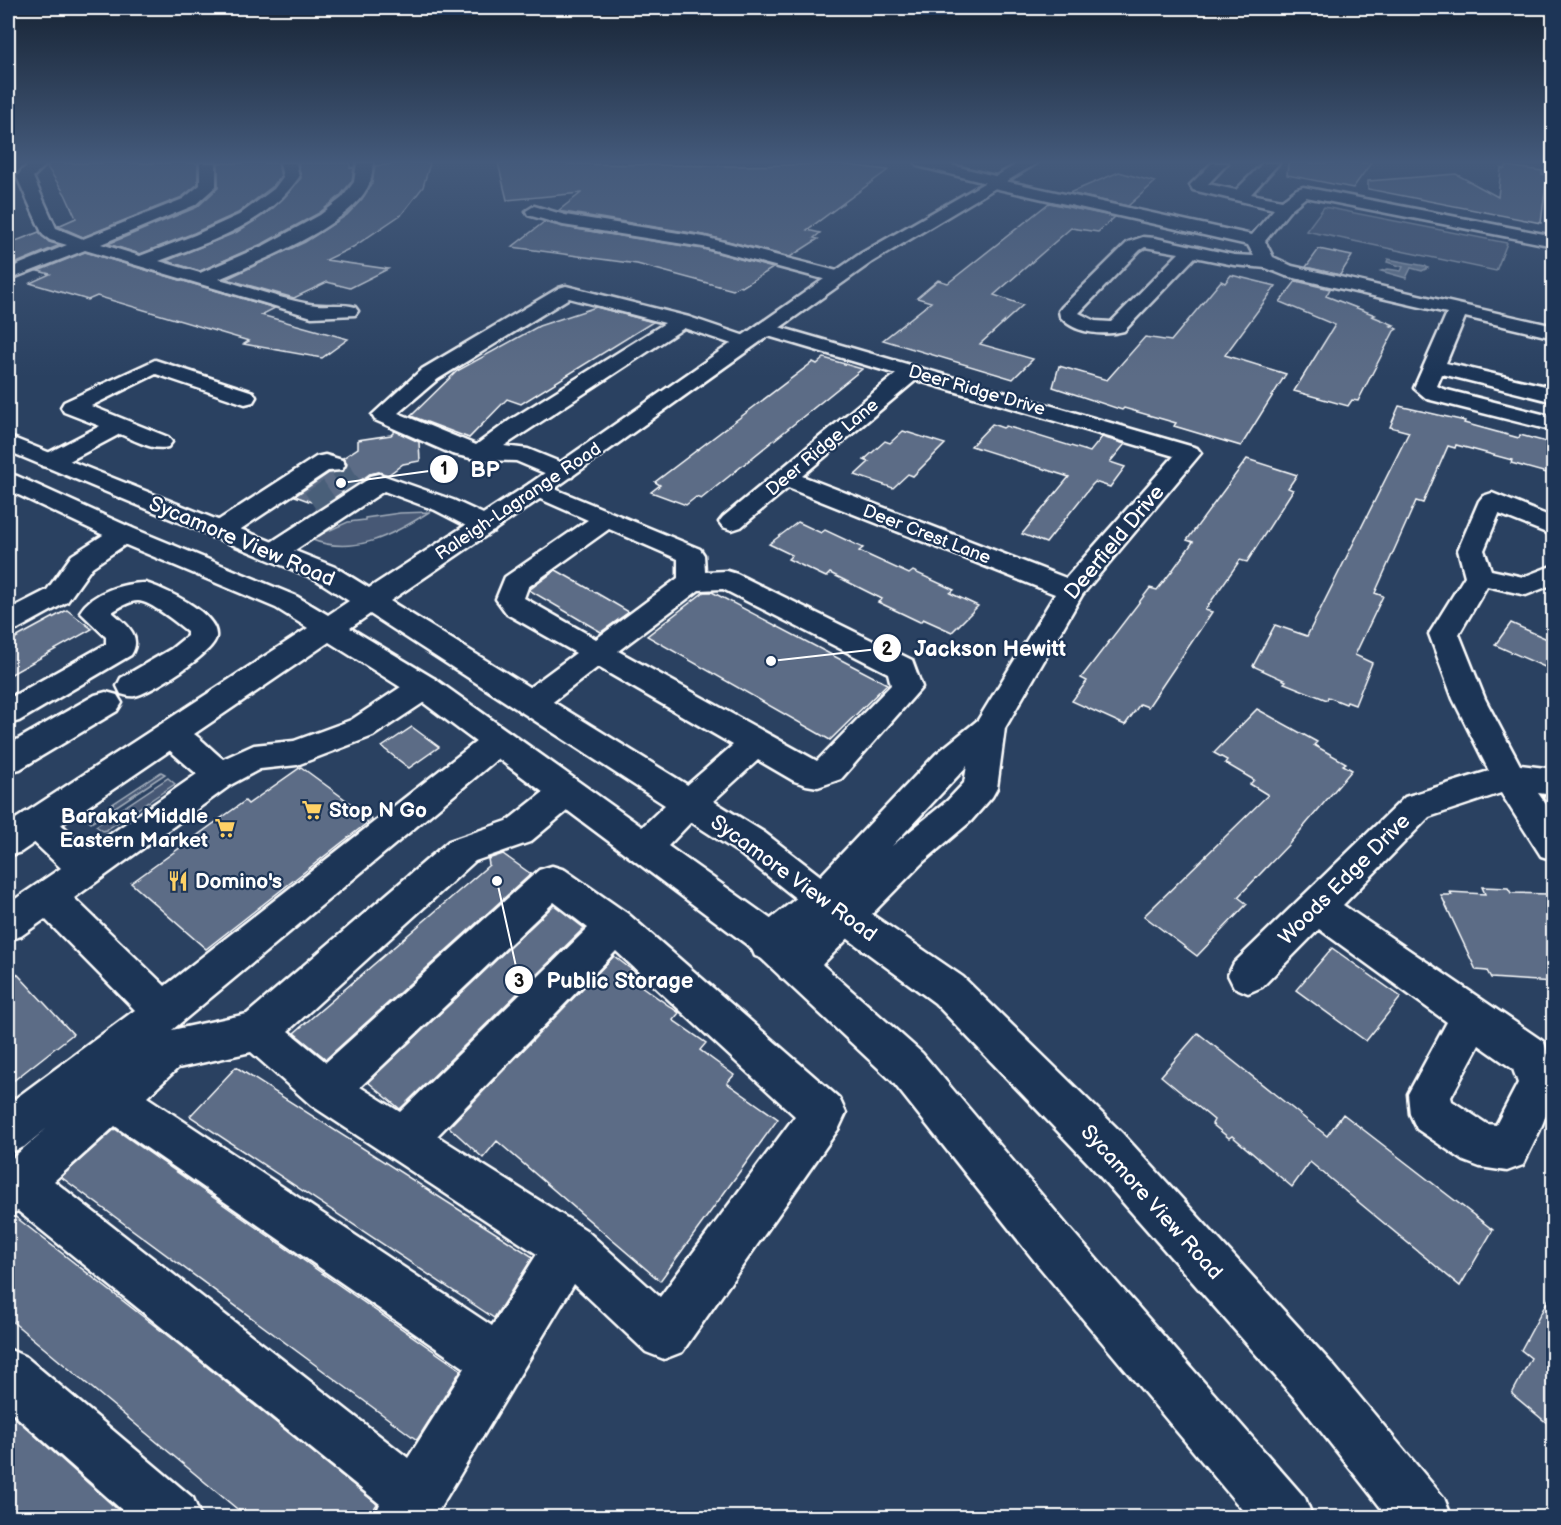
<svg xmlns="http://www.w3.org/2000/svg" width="1561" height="1525" viewBox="0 0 1561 1525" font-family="'Balsamiq Sans',sans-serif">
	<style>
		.green { fill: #465975; stroke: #a2acba; stroke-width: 1.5 }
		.water { fill: #6d7d92; stroke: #a7b1be; stroke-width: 1.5 }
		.building { fill: #5b6c86; stroke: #fff; stroke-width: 1.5 }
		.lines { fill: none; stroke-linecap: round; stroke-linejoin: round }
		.minor-tunnel { stroke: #4a5e79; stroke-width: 22; stroke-dasharray: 22 11; stroke-linecap: butt }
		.minor-casing { stroke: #fff; stroke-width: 5 }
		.major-casing { stroke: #fff; stroke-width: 5 }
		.minor { fill: #1d3557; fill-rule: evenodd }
		.major { fill: #1d3557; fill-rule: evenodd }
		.labels { text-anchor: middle; stroke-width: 4.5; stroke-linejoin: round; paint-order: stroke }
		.far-street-label { font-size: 18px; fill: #fff; stroke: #1d3557 }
		.street-label { font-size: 21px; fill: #fff; stroke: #1d3557 }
		.poi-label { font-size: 21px; font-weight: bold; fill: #fff; stroke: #1d3557; text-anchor: start }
		.leader { fill: none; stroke: #fff; stroke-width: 2 }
		.callout-dot { fill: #fff; stroke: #1d3557; stroke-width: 2 }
		.mark-label { font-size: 18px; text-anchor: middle; font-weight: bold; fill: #111 }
		.callout-label { font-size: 22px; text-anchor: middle; font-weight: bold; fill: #fff; stroke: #1d3557; stroke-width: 4.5; stroke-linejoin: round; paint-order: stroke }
	</style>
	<rect width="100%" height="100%" fill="#2a4161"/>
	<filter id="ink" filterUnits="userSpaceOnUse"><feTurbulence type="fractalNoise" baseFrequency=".0167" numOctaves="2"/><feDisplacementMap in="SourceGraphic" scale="12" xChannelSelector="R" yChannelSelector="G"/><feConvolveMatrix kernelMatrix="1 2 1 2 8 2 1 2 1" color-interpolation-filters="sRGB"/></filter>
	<g filter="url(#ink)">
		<!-- green -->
		<path class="green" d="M1324 207 1507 243 1496 271 1306 231Z
			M429 512C393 535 353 557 310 539L348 522 365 520V518L400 513Z
			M161 772 165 774 91 823 88 820Z
			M168 778 175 784 106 830 103 831 96 826Z"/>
		<!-- water -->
		<path class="water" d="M1388 259 1425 266 1428 268 1422 271 1411 268 1406 278 1381 271 1388 269 1401 271 1403 267 1387 262Z"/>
		<!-- building -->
		<path class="building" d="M50 163H198V184L182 197 83 237 58 226 76 218 65 194 47 167Z
			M218 163H278L281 176 272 187 238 213 194 233 140 254 108 244 197 207 218 188Z
			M298 163H350V168L354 167 352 181 340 196 319 213 264 243 200 271 166 261 237 232 272 209 301 178Z
			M405 163H430L423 187 402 214 353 247 326 260 388 269 350 288 327 282 294 298 226 279 305 242 347 215 362 199 372 183 375 166Z
			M498 163 736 166 839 164 888 170 807 230 820 233 814 238 818 239 790 257 704 235 558 211 581 193 507 200Z
			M1288 163H1371L1353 188 1287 175Z
			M1506 166 1543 171 1542 174 1547 175 1541 223 1368 189V181L1456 174 1498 197 1501 168 1505 169Z
			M1119 172 1155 182 1128 206 1069 193Z
			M1049 203 1115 217 1098 232 1071 228 994 295 1023 305 980 344 1033 359 1013 379 883 340 931 302 917 298 938 280 948 283Z
			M544 222 563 227 703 249 773 268 742 287 739 286 733 290 637 264 512 247Z
			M39 232 49 242 60 245 14 264 8 262V244Z
			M1319 249 1347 255 1352 256 1340 275 1306 267Z
			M85 252 275 308 261 315 348 339 322 358 244 344 249 341 97 296 88 300 30 283 50 274 38 271Z
			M1231 275 1276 286 1225 355 1286 374 1241 446 1174 426 1176 423 1124 408 1122 410 1053 387 1059 366 1107 380 1145 337 1171 341 1221 281 1225 283Z
			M1296 281 1330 289 1326 296 1375 315 1372 316 1394 325 1391 326 1397 329 1394 331 1358 401 1352 400 1348 406 1294 391 1335 325 1280 302Z
			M596 307 653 322 521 404 507 399 469 438 411 416 457 371 539 326Z
			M824 358 862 369 701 499 696 497 686 505 651 492 660 485 655 482 813 362 817 364Z
			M1399 406 1465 421 1464 423 1519 438 1520 435 1554 444V475L1511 463 1512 460 1456 445 1455 448 1448 446 1423 503 1416 501 1375 593 1383 596 1355 655 1372 663 1355 705 1347 702 1346 704 1328 697 1327 700 1284 683 1286 681 1253 666 1275 625 1307 636 1409 432 1390 427Z
			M992 424 1003 428 1006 426 1090 452 1102 437 1125 444 1110 462 1125 467 1110 487 1095 482 1092 485 1046 543 1022 534 1069 477 971 446Z
			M395 431 419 442 420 461 403 464 388 475 379 472 370 474 322 506 295 496 329 473 344 471 347 464 343 458 358 448V440L391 435Z
			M903 431 945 444 913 476 908 474 893 488 855 475 869 462 864 460 885 441 890 443Z
			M1247 459 1297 475 1288 488 1293 490 1247 562 1240 560 1205 610 1212 612 1148 707 1140 704 1125 725 1072 701 1087 681 1081 678 1150 588 1157 590 1172 571 1193 542 1187 540Z
			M798 522 821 533 825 530 863 548 859 551 909 574 913 571 954 590 950 593 978 606 952 632 923 619 920 622 878 602 882 599 830 573 826 577 788 559 792 555 769 544Z
			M556 570 605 598 629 612 601 632 529 590Z
			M704 592H712L887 684 830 740 647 636Z
			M67 610 92 629 8 676V642Z
			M1511 623 1554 642V671L1495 645Z
			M1257 709 1317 742 1314 745 1346 763 1343 765 1352 770 1289 844 1238 897 1247 904 1197 956 1144 916 1268 795 1250 784 1254 780 1225 763 1227 760 1214 753Z
			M412 727 439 747 409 768 382 747Z
			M301 767 372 819 206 949 131 883 245 801 248 804Z
			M503 854 531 874 326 1059 294 1033 489 865 488 859Z
			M1482 887 1508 888 1511 893 1549 894 1554 905V982L1491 978 1487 971 1476 970 1441 895H1452L1450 892 1485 894Z
			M554 905 584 928 400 1109 368 1082Z
			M1332 948 1401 997 1366 1041 1296 990Z
			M614 956 646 981 641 986 679 1013 673 1020 706 1043 700 1050 734 1075 727 1083 778 1119 660 1281 497 1141 483 1158 449 1127Z
			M8 964 73 1034 8 1085Z
			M1198 1033 1327 1136 1343 1114 1493 1230 1460 1286 1310 1162 1292 1187 1232 1136 1229 1138 1212 1124 1214 1120 1161 1076Z
			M236 1067 533 1257 494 1318 190 1116Z
			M115 1129 461 1370 417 1440 61 1177Z
			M13 1215 191 1354 377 1504 368 1518H248L8 1318V1217Z
			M1554 1289V1429L1512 1394 1531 1358 1521 1350Z
			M8 1412 12 1415 127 1518H8Z"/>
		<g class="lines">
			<!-- minor-tunnel -->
			<path class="minor-tunnel" d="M311 502 355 473"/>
			<!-- minor casing -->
			<g class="minor-casing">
				<path id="minor" d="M31 163H48L33 177 56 228 83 239 183 199 200 185V163H216V186L195 205 101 244 140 256 195 235 239 215 274 189 283 177 280 163H296L299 177C266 225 211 241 159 261L200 273 265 245 320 215 342 198 354 182 357 163H373C372 169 372 176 370 182 354 225 259 261 219 279 248 287 278 298 309 304 324 307 340 303 355 307L358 311 355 315 312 317 85 250 8 280V269L67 245 50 240 43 235 17 177 22 170Z
					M916 163H943L1003 178 1005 181 1252 235 1274 209 1193 190 1190 185 1212 163H1228L1208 184 1236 190 1263 163H1279L1251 194 1282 200 1297 189 1303 187 1554 236V246L1306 197 1291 209 1265 241 1273 257 1292 266 1554 326V338L1465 317 1446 363 1554 388V402L1442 374 1437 386 1443 389 1554 417V431L1427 399 1414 388 1447 313 1286 276 1266 268 1234 265 1195 257 1124 331C1105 336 1073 334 1060 316L1059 311 1062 307 1128 242 1143 237 1155 238 1234 255 1254 256 1248 245 994 188 986 183 918 166ZM1145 247 1179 253 1111 322 1095 321 1079 313 1140 250Z
					M534 206 565 215 704 237 845 273 847 277 845 281 838 283 703 247 563 225 528 215 526 211Z
					M566 286 689 317 751 338 754 342 751 346 744 348 684 328 504 446 528 449 572 467 575 472 572 477 563 479 554 477 516 461 480 460 452 454 375 420 372 415 422 369 559 288ZM569 298 665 323 510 420 476 445 398 413 438 379Z
					M765 323 1197 448 1201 453 1082 595 1005 728 997 788 992 797 971 821 923 862 809 978 795 983 781 978 775 966 780 957 769 961 755 956 750 944 755 932 810 887 936 754 978 720 1055 594 788 488 741 527 732 530 723 527 719 522 723 517 896 374 758 333 755 329 758 325ZM916 380 1174 456 1066 578 802 476ZM967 766 964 783 947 801 892 846Z
					M155 360 253 392 256 397 253 402 245 404 156 374 91 406 168 437 172 442 168 447C152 451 135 440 120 434L60 466 51 468 42 466 39 461 42 456 100 426 64 412 61 407 64 402Z
					M325 455 342 460 345 465 342 470 328 471 229 537 220 539 211 537 207 531 211 525 316 457Z
					M379 474 453 500 494 519 498 525 494 531 485 533 476 531 435 510 384 491 283 558 274 560 265 558 261 552 265 546 367 480 370 476Z
					M538 482 700 549 704 555 705 572 727 571 737 574 912 660 922 687 841 779 818 787 806 785 794 781 758 760 701 812 689 816 677 812 672 803 677 794 733 745 598 667 541 711 530 714 519 711 514 703 519 695 576 653 507 614 496 599 505 577 588 520 529 494 526 489 529 484ZM609 529 678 559V578L596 639 524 598 528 587ZM723 589 888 673 891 685 817 761 618 651 699 590Z
					M1492 493 1554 518V536L1499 514 1484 550 1491 570 1523 577 1554 565V584L1526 595 1487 586 1459 634 1485 699 1520 765 1554 769V795L1538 793 1554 816V860L1541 856 1501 793 1429 817 1343 905 1544 1042C1561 1095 1546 1118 1523 1165L1507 1171 1480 1167 1464 1161 1417 1129 1410 1114 1408 1094 1447 1022 1319 929 1262 987 1248 993 1234 987 1228 975 1234 963 1405 797 1489 771 1453 699 1429 634 1465 576 1458 550 1479 501 1483 496ZM1479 1045 1513 1069 1518 1083 1496 1125 1487 1124 1452 1101 1451 1097Z
					M123 526 132 528 136 534 132 540 92 567 67 602 18 629 8 631V610L47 590 72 555 114 528Z
					M145 583C163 588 219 613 216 637 214 653 151 693 135 696 130 697 126 695 121 694L117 686 121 678 171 649 187 636V631C177 623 150 601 138 601 129 601 120 607 112 612 126 624 143 636 131 655L19 721 8 724V699L106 644V637L80 612C92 592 123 583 145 583Z
					M424 676 435 679 439 687 435 695 373 736 297 765 260 769 232 784 74 898 165 986 486 734 497 730 508 734 513 742 508 750 172 1030 247 1014 449 841 507 821 555 783 567 779 579 783 584 792 579 801 530 842 475 861 288 1031 326 1062 539 870 552 866 565 870 628 914 839 1098 846 1113 839 1128 682 1352 664 1359 646 1352 574 1284 434 1518H374L380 1504 18 1211 8 1215V1162L47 1128 24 1147 8 1153V1104L135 1010 45 919 21 936 8 940V904L61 868 24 833 19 823 24 813 36 809 48 813 89 849 197 774 160 742 155 734 160 726C185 718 204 744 223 759L254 745 294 741 351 720 413 679ZM554 902 588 928 400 1112 360 1087ZM616 951 795 1116 660 1297 586 1230 437 1136ZM251 1052 311 1105 537 1254 492 1326 147 1097 178 1068ZM115 1126 465 1368 408 1458 54 1181Z
					M106 692 117 695 122 703 117 711 20 769 8 772V745L95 695Z
					M8 1349 26 1357 193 1498 201 1518H131L8 1409Z"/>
			</g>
			<!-- major casing -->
			<g class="major-casing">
				<path id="major" d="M1019 163H1037L872 262 547 494 390 601 765 833 858 905 963 977 1122 1133 1333 1365 1444 1498 1452 1518H1389L1297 1401 1090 1165 935 1003 832 927 739 853 691 822 668 846 772 920 922 1053 1071 1230 1305 1498 1313 1518H1249L1037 1264 892 1081 746 944 413 695 329 642 21 852 8 856V824L308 628 276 608 114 540 8 490V474L17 476 132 528 296 596 328 615 349 601 315 579 8 451V436L335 567 369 588 529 484 860 254ZM370 614 665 805 642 827 435 679 350 628Z"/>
			</g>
			<!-- minor -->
			<use href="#minor" class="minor"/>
			<!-- major -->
			<use href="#major" class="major"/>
		</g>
	</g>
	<!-- sky -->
	<linearGradient id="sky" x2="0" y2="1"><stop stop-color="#172435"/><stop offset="0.43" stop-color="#445a7b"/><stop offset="1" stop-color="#445a7b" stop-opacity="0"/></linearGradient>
	<rect width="1561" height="377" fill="url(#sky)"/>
	<!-- icons -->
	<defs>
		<g id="supermarket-bare" transform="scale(1.62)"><path d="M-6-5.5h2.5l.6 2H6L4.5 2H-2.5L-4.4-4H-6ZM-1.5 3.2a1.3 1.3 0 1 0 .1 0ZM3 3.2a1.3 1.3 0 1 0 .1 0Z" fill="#ffd166" stroke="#1d3557" stroke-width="2.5" paint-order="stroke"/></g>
		<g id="restaurant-bare" transform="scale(1.62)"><path d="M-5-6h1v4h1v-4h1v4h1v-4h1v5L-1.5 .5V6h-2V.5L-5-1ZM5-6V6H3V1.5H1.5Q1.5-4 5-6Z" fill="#ffd166" stroke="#1d3557" stroke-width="2.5" paint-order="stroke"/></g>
	</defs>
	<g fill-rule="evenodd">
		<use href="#supermarket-bare" x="312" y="810"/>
		<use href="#supermarket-bare" x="225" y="828"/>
		<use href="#restaurant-bare" x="178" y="881"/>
	</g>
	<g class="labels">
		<!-- far-street labels -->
		<g class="far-street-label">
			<text transform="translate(977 390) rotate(16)" y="6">Deer Ridge Drive</text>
			<text transform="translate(822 447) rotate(-40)" y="6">Deer Ridge Lane</text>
			<text transform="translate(518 501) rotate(-34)" y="6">Raleigh-Lagrange Road</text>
			<text transform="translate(927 534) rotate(21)" y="6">Deer Crest Lane</text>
		</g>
		<!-- street labels -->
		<g class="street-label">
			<text transform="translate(242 541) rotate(23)" y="7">Sycamore View Road</text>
			<text transform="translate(1114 542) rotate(-50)" y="7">Deerfield Drive</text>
			<text transform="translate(794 878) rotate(36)" y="7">Sycamore View Road</text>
			<text transform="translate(1344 879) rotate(-45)" y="7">Woods Edge Drive</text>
			<text transform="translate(1152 1202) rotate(48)" y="7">Sycamore View Road</text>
		</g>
		<!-- poi labels -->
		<g class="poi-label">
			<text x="329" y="817">Stop N Go</text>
			<text x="208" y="823" text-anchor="end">Barakat Middle<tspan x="208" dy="24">Eastern Market</tspan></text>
			<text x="195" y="888">Domino's</text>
		</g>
	</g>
	<!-- callouts -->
	<path class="leader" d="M341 483L444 469M771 661L887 648M497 881L519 980"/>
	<g class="callout-dot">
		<circle cx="341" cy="483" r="6"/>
		<circle cx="771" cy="661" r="6"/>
		<circle cx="497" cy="881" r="6"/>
		<circle cx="444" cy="469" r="15"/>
		<circle cx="887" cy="648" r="15"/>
		<circle cx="519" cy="980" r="15"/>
	</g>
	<g class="mark-label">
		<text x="444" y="475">1</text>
		<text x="887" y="655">2</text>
		<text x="519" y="987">3</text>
	</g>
	<g class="callout-label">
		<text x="485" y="477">BP</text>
		<text x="990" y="656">Jackson Hewitt</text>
		<text x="620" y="988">Public Storage</text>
	</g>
	<!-- margin -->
	<rect width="1561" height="1525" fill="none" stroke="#1d3557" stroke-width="30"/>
	<rect x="15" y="15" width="1531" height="1495" fill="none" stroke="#fff" stroke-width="2" filter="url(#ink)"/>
</svg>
